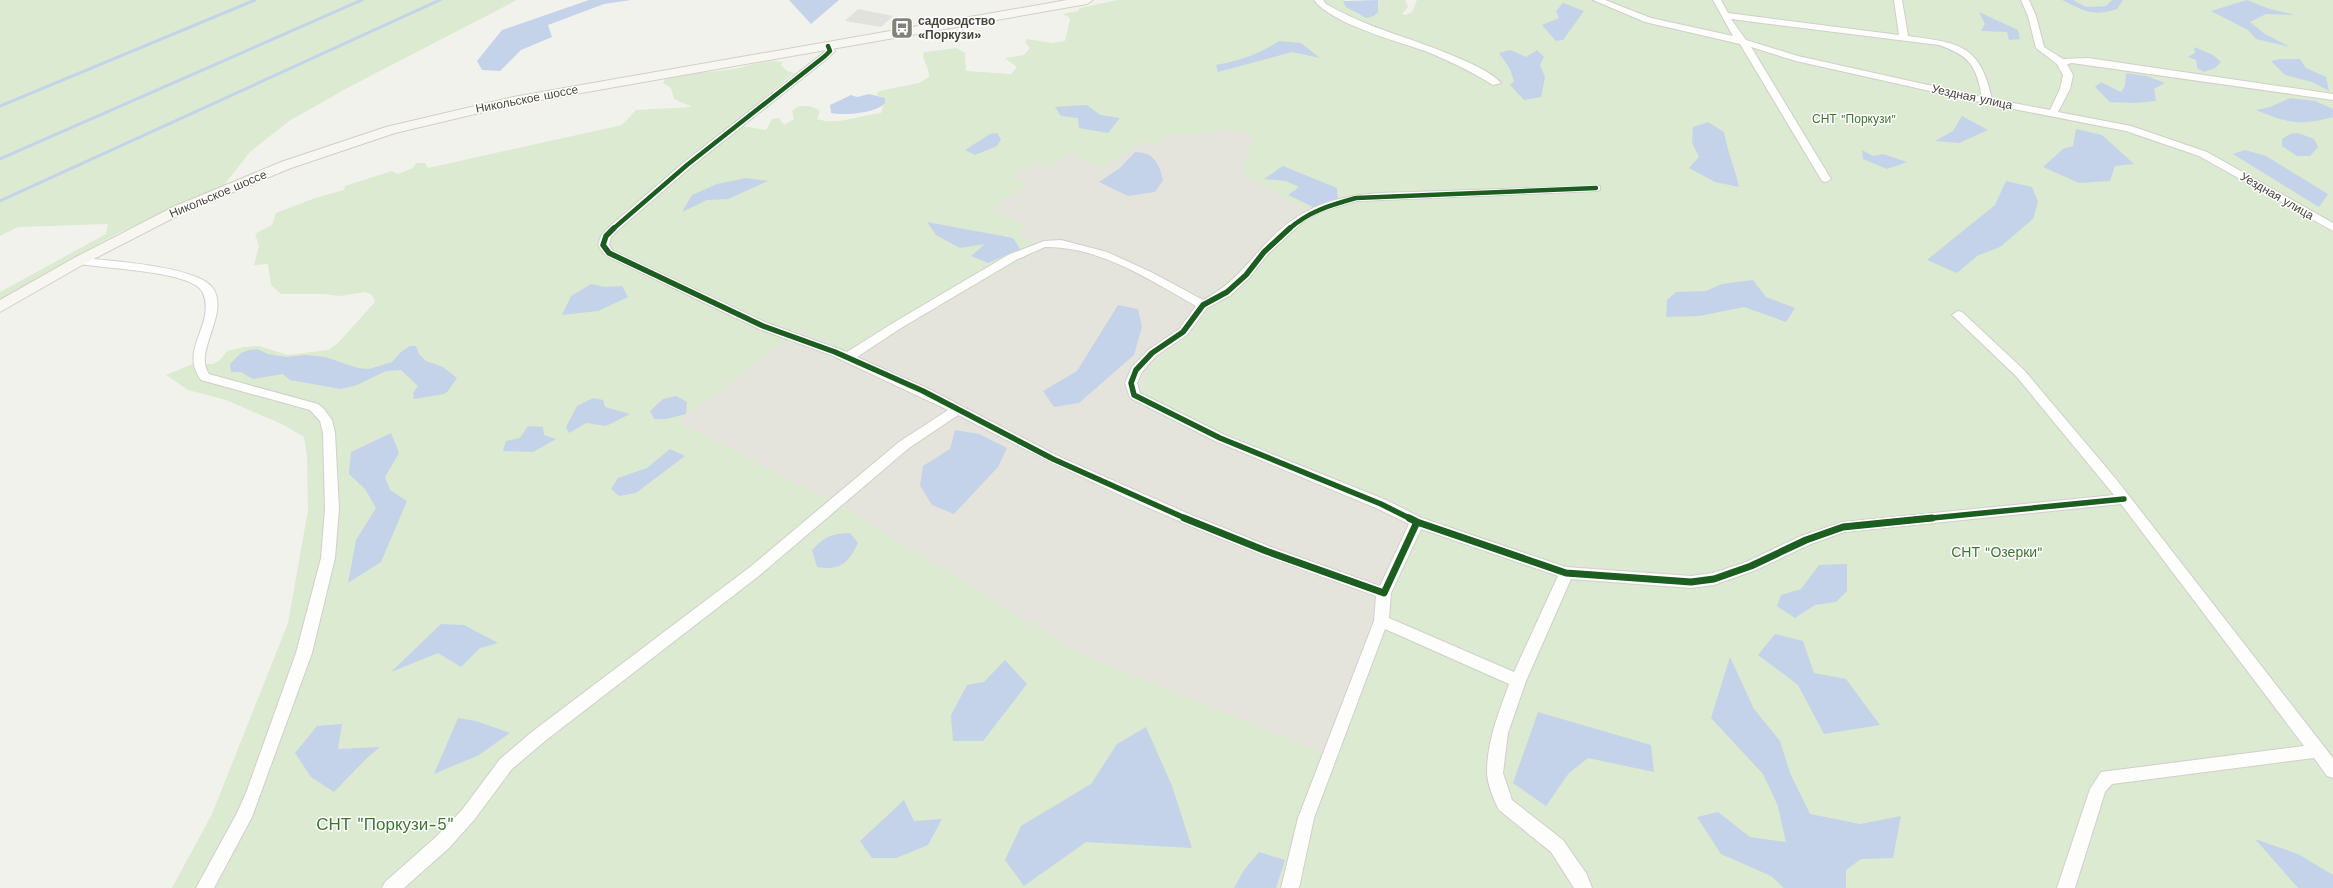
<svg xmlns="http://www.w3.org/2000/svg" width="2333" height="888" viewBox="0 0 2333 888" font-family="'Work Sans',sans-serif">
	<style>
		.residential { fill: #e5e4dc }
		.green { fill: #dbead0; fill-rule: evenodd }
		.parking { fill: #e1e1dd }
		.water { fill: #c4d3ea }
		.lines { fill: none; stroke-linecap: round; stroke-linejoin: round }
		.stream { stroke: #c4d3ea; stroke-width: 3 }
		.street-casing { stroke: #d0cfcb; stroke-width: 2 }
		.secondary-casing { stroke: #d0d0c6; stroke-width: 2 }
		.street { fill: #fdfdfc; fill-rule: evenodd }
		.secondary { fill: #f7f6f1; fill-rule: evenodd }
		.cycleway-far2-casing { stroke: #fff; stroke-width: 6 }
		.cycleway-far1-casing { stroke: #fff; stroke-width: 8 }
		.cycleway-casing { stroke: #fff; stroke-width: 10 }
		.cycleway-far2 { stroke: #1b5e20; stroke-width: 4.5 }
		.cycleway-far1 { stroke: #1b5e20; stroke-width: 5.5 }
		.cycleway { stroke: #1b5e20; stroke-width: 7 }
		.labels { text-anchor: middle; stroke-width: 3; stroke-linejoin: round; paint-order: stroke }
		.far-poi-label { font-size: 12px; font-weight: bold; fill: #47453a; stroke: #fff; text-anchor: start }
		.far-street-label { font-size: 12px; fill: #47453a; stroke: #fff }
		.far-park-label { font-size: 12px; fill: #3f7333; stroke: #fff }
		.park-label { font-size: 14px; fill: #3f7333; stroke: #fff }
		.near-park-label { font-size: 17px; fill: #3f7333; stroke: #fff }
	</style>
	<rect width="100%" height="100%" fill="#f2f2ed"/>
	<!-- residential -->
	<path class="residential" d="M1228 128 1253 135 1242 173 1306 210 1216 291 1208 292 1209 307 1192 332 1148 367 1417 522 1337 758 1080 654 835 502 677 422 801 329 1043 248 1020 233 1026 225 991 209 1026 185 1013 177 1036 162 1048 168 1070 152 1103 168 1143 141 1154 145 1169 134H1208Z"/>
	<!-- green -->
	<path class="green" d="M0 0H517L351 86 289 121 250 152 224 185 118 233 0 299V292L106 234 108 224 18 227 0 236Z
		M1117 0H1344C1349 11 1367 24 1378 12V0H1405L1408 7 1402 14 1406 15 1412 12 1417 0H2333V888H172L212 814 288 623 308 510 307 456 304 437 284 425 226 400 188 390 166 375 202 360 206 364H213L220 360 227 351 244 347 259 346 288 355 328 350 338 343 375 302 372 295 366 292 339 296 324 294H281L271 285 268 264 254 265 259 246 255 234 272 225 276 213 315 198 344 190 345 186 392 171 398 174 413 168 416 163H425L428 168 622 125 636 110 692 107 674 99 671 88 663 83 665 79C687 72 711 73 734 69 751 66 765 59 783 62L781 65 787 71 794 73 741 117 743 126 766 130 772 119 779 118 784 125 794 119 792 111C799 103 812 105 820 111L817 119C837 126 861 115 881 113L885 98 876 95 879 91 919 83 929 77C930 68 921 60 924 52L957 48 965 53 966 71 1011 74 1017 67 1005 58 1024 55 1030 48 1025 42 1027 39 1052 43 1065 41 1070 20 1069 17 1063 14 1078 11 1080 8ZM1228 128 1253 135 1241 173 1306 210 1216 290 1208 292 1209 307 1192 332 1148 367 1141 395 1417 522 1337 758 1080 654 835 502 677 422 801 330 851 357 1043 248 1020 233 1026 225 991 209 1026 185 1013 177 1036 162 1048 168 1070 152 1103 168 1143 141 1154 145 1169 134H1208Z"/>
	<!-- parking -->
	<path class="parking" d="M858 9 893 16 881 27 845 21Z"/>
	<!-- water -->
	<path class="water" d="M589 0H631L604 4 548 25 552 37 521 50 500 71 482 70 477 61 502 30Z
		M789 0H839L811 24Z
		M1378 0V12L1374 16 1366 18 1346 7 1343 1Z
		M2062 0H2073L2086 7 2106 6 2112 0H2123L2117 9C2092 17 2085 11 2062 0Z
		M2247 0 2270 9 2295 15 2266 14 2250 22 2265 34 2290 47 2256 39 2248 30 2211 11Z
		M1563 3 1584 11 1563 40 1556 41 1542 25 1559 18 1556 11Z
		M1979 12 2018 30 2020 39 2009 40 2007 32 1981 31 1985 24Z
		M1279 41 1301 43 1320 58 1292 52 1218 72 1216 65C1238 61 1260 54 1279 41Z
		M2194 47 2213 55 2221 62 2215 68 2204 72 2197 68 2196 60 2188 57 2195 53Z
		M1510 50 1526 57 1537 50 1544 57 1540 65 1545 77 1541 97 1524 100 1510 85 1514 81 1510 69 1499 53Z
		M2281 59H2300L2306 68 2326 77 2329 91 2312 82 2285 75 2271 61Z
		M2126 73 2147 76 2165 83 2154 89 2156 101 2134 103 2110 102 2095 87 2101 82 2121 92 2125 86Z
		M869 94 885 98V103C877 113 844 116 831 113L830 105 851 95 857 97Z
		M2290 98 2315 101 2333 109V117C2299 126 2288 123 2256 110L2270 107Z
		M1087 105 1100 115 1120 118 1108 133 1079 128 1078 118 1061 116 1055 107Z
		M1962 116 1988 130 1959 143 1935 141 1953 131Z
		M1708 122 1724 132C1727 151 1735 168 1739 187L1715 182 1689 168 1699 157 1692 143 1693 127Z
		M2076 129 2102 135 2134 164 2115 166 2110 181 2079 183 2043 167 2063 149 2073 146Z
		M997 133 1001 139 997 146 975 155 965 150 990 134Z
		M2298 133 2314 139 2318 147 2310 156H2297L2282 146V139L2290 134Z
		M1862 150 1873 156 1883 154 1907 162 1887 169 1863 159Z
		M2245 150 2266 156 2328 194 2319 207 2233 154Z
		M1135 152C1154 152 1159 163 1163 180L1155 192 1128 196 1099 182 1120 168Z
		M1283 166 1337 188 1338 201 1313 207 1288 195 1299 187 1286 181 1264 179Z
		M746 178 768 181 728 199 707 200 682 212 692 195 717 184Z
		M2006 181 2032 187 2038 202 2033 219 2000 247 1977 256 1957 273 1927 260 1995 205Z
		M927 222 1013 238 1020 249 988 263 971 256 985 244 960 248 936 235Z
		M1753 280 1766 297 1795 308 1786 322 1744 307 1699 316 1666 317 1667 300 1676 292 1706 291 1722 284Z
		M591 284 605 287 622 286 628 297 598 311 562 315 571 296Z
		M1118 305 1138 309 1142 327 1134 355 1079 403 1054 407 1043 391 1077 371Z
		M410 346H416L419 354 426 361 443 367 457 378 448 391 444 394 414 399 413 393 418 386 401 370 386 371 357 385 341 389 290 380 283 374 253 379 241 372H231L230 364 241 353 249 350 257 349 268 354 286 357 305 355 325 357 358 368 369 369 392 362 401 352Z
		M676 396 687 402 686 414 666 419H654L650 411 663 399Z
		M593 398 603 400 605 407 630 414 606 426 586 423 569 433 566 427 577 406Z
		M528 426 543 427 544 435 556 439 533 452 503 451 506 441 520 438Z
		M955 430 979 434 1007 448 998 467 954 514 932 505 920 486 923 466 950 449Z
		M391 433 399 453 385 477 390 490 407 501 381 562 348 583 356 540 376 508 365 489 349 474 351 452Z
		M670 449 685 456 636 493 619 496 611 489 618 478 647 468Z
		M850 533 858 543C848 563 841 571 817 567L812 550C826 536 830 534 850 533Z
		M1847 564V591L1836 602 1815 605 1795 618 1777 606 1781 595 1801 589 1819 565Z
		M441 624 464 625 498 643 480 648 461 667 438 653 391 672Z
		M1775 634 1803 641 1814 673 1846 679 1880 725 1824 734 1798 685 1758 655Z
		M1730 657 1754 709 1780 741 1790 773 1810 814 1860 824 1901 816 1893 858 1861 859 1846 870V888H1784L1771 876 1721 854 1697 817 1718 812 1750 837 1786 842 1778 806 1763 774 1711 718Z
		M1005 660 1027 684 983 741H953L951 715 967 685 984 682Z
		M1538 712 1651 745 1654 772 1588 758 1569 773 1546 806 1513 783Z
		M458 718 476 721 510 733 479 755 434 774Z
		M342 724 338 749 380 747 367 758 334 792 311 777 295 753 317 726Z
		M1146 727 1172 786 1192 848 1086 842 1024 886 1005 860 1021 826 1091 784 1117 744Z
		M904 800 914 821 942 819 928 845 896 858H872L860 841Z
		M2255 839 2298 854 2333 875V888H2298Z
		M1259 852 1285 860 1276 888H1234L1244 870Z"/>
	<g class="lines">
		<!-- stream -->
		<path class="stream" d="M0 106 255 0
			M0 159 362 0
			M0 201 440 0"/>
		<!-- street casing -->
		<g class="street-casing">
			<path id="street" d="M1314 0H1323L1326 4C1340 12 1355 19 1370 25 1400 37 1482 61 1501 83L1493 85C1472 72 1452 62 1430 53 1401 42 1331 24 1314 0Z
				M1593 0H1605L1651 18 1733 36 1713 0H1721L1728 13 1899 35 1894 0H1902L1908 36C1959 43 1980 44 1992 99L2050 110 2060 89 2063 75 2057 64 2036 48 2028 16 2021 0H2029L2036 16 2044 47 2063 59 2088 58 2333 94V100L2072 63 2067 64 2073 75 2070 89 2058 112 2131 126 2207 152 2333 223V231L2199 156 2126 131 1988 104 1796 61 1751 47 1831 179 1826 182 1822 181 1740 44 1645 22ZM1731 19 1939 45C1970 56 1976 65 1982 97L1798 56 1746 40Z
				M825 44H831L835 51 828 58 691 167 617 231 611 237 609 245 613 251 767 323 847 352 893 323 1008 255 1044 241 1061 240 1107 252 1151 272 1203 300C1231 285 1239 273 1260 250 1295 210 1327 197 1380 193L1600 186V190L1596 191 1357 201 1325 210 1306 219 1268 254 1250 277 1231 295 1207 308 1187 335 1156 356 1142 372 1137 383 1140 393 1225 435 1386 500 1422 518 1566 567 1691 576 1713 573 1746 562 1801 536 1843 522 2114 495 2016 376 1952 315 1958 311 1962 312 2024 370 2116 479 2333 758V778L2327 776 2314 758 2112 784 2105 792 2075 888H2057L2090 789 2101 772 2304 746 2121 504 1844 532 1811 544 1756 570 1714 585 1691 588 1571 579 1526 681 1508 733 1503 773 1512 800 1563 840 1586 873 1592 888H1574L1551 852 1499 810C1494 800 1487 783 1487 772 1487 741 1499 712 1509 684L1385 629 1314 818 1299 888H1281L1298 818 1374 621 1376 596C1310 572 1243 549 1179 521 1104 489 1031 453 958 415L909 448 760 575 545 741 512 769 474 820 449 848 404 888H382L385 882 437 836 462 810 500 759 533 731 750 567 899 442 948 410 831 355 759 329 605 255 598 245 601 236 609 227 683 163 822 54 825 51ZM1045 247C1099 246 1150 280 1196 306L1179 329 1148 350 1132 367 1125 383 1130 398 1215 441 1376 508 1409 524 1380 586 1271 547 1189 514 1058 456 927 388 857 357 901 328 1016 260ZM1421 529 1558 576 1514 672 1389 618 1391 593Z
				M79 258C106 260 196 266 212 287 223 301 215 321 210 336 206 349 201 362 209 374L318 404 324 409 332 420 335 433 339 509 335 558 312 653 252 817 214 888H196L237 813 246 793 296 653 321 558 325 509 323 433 320 421 310 410 201 380C178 349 216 325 203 293 194 270 99 269 75 263L73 261 75 259Z"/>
		</g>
		<!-- secondary casing -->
		<g class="secondary-casing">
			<path id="secondary" d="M1067 0H1093L1087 4 513 105 395 133 291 168 183 213 84 264 0 312V300L74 258 173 207 281 162 386 127 513 97Z"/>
		</g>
		<!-- street -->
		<use href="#street" class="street"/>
		<!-- secondary -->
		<use href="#secondary" class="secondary"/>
		<!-- cycleway-far2 casing -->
		<g class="cycleway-far2-casing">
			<path id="cycleway-far2" d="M613 229 687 165 825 56 830 51 828 46
				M1289 229C1309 211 1331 205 1356 198L1596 188"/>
		</g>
		<!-- cycleway-far1 casing -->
		<g class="cycleway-far1-casing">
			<path id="cycleway-far1" d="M614 228 606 236 603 245 609 253 763 326 835 352 923 391 1053 459 1187 519
				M1290 228 1264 252 1246 275 1227 292 1203 305 1183 332 1152 353 1136 370 1131 383 1134 395 1220 438 1381 504 1411 519
				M1922 519 2124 499"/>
		</g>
		<!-- cycleway casing -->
		<g class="cycleway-casing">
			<path id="cycleway" d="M1184 518 1266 551 1384 593 1417 522 1566 573 1691 582 1714 579 1751 566 1806 540 1843 527 1932 518
				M1409 518 1417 522"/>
		</g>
		<!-- cycleway-far2 -->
		<use href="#cycleway-far2" class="cycleway-far2"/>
		<!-- cycleway-far1 -->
		<use href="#cycleway-far1" class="cycleway-far1"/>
		<!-- cycleway -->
		<use href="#cycleway" class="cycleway"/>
	</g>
	<!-- icons -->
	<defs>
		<g id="bus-square" transform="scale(1.15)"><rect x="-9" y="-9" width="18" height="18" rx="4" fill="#838279" stroke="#fff"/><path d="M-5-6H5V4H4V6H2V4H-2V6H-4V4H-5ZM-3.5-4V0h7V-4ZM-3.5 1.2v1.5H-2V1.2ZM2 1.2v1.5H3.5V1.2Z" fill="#fff"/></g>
	</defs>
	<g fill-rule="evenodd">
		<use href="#bus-square" x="902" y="28"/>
	</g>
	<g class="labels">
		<!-- far-poi labels -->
		<g class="far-poi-label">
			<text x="918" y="25">садоводство<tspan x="918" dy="14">«Поркузи»</tspan></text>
		</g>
		<!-- far-street labels -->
		<g class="far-street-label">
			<text transform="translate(1972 97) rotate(12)" y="4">Уездная улица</text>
			<text transform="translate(527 99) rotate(-11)" y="4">Никольское шоссе</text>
			<text transform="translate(218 194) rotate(-23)" y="4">Никольское шоссе</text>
			<text transform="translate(2277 196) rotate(30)" y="4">Уездная улица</text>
		</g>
		<!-- far-park labels -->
		<g class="far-park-label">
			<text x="1854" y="123">СНТ "Поркузи"</text>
		</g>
		<!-- park labels -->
		<g class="park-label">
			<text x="1997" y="557">СНТ "Озерки"</text>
		</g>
		<!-- near-park labels -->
		<g class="near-park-label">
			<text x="385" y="830">СНТ "Поркузи-5"</text>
		</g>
	</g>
</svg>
